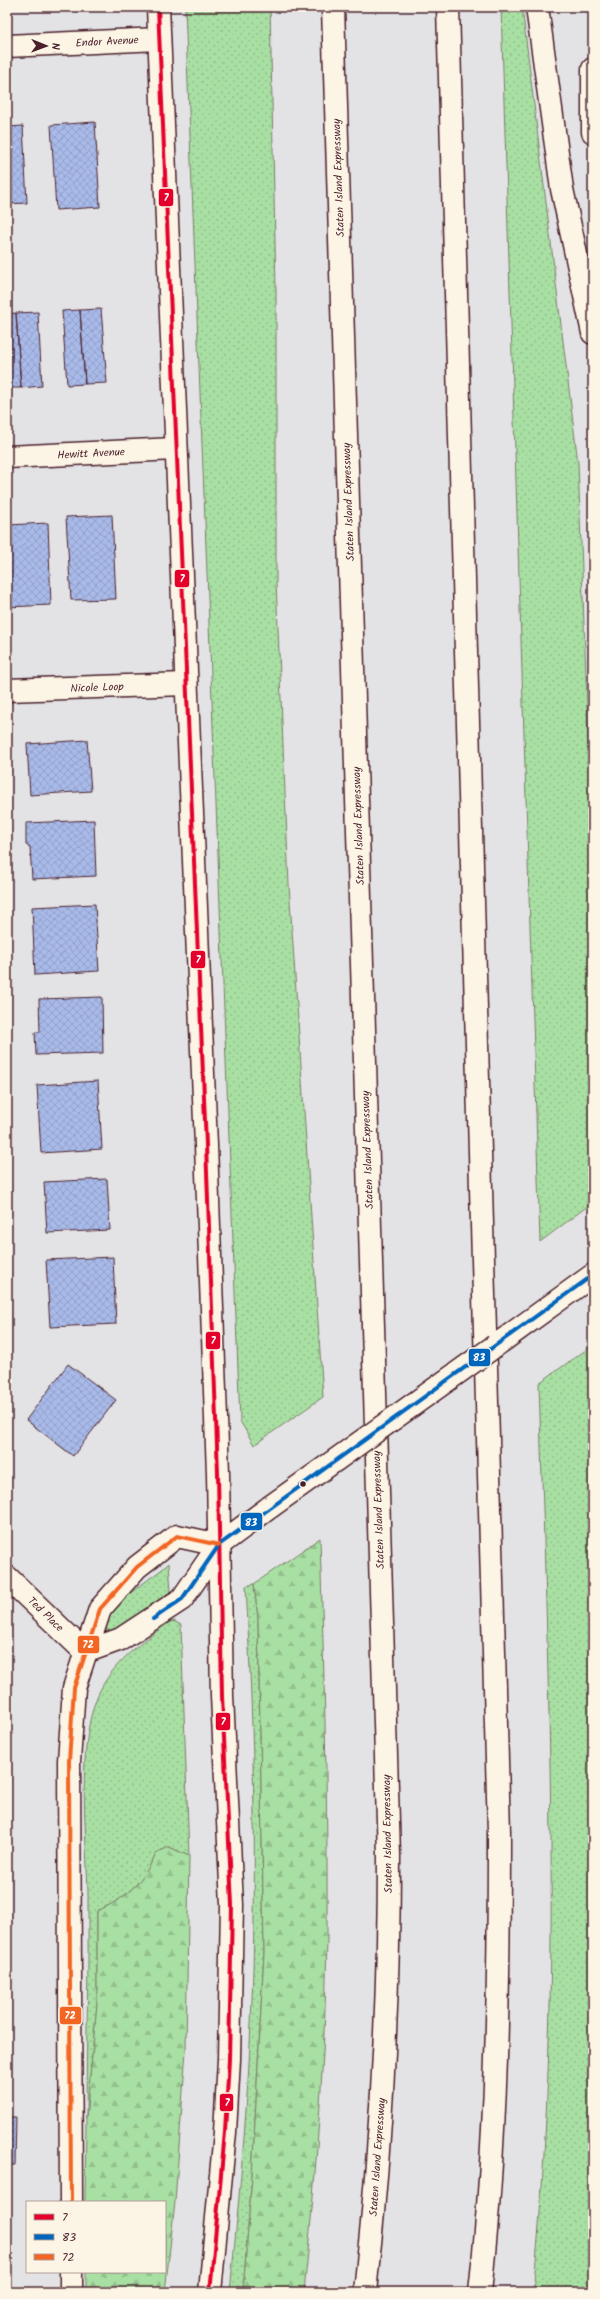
<svg xmlns="http://www.w3.org/2000/svg" width="600" height="2299" viewBox="0 0 600 2299" font-family="Kalam,sans-serif">
	<style>
		.grass { fill: url(#grass-dots); stroke: #797f67 }
		.forest { fill: url(#forest-firs); stroke: #797f67 }
		.building { fill: url(#building-cross-hatch); stroke: #4a1f2b }
		.lines { fill: none; stroke-linecap: round; stroke-linejoin: round }
		.minor-casing { stroke: #4a1f2b; stroke-width: 25 }
		.major-casing { stroke: #4a1f2b; stroke-width: 25 }
		.highway-casing { stroke: #4a1f2b; stroke-width: 25 }
		.minor { stroke: #fcf5e5; stroke-width: 22 }
		.major { stroke: #fcf5e5; stroke-width: 22 }
		.highway { stroke: #fcf5e5; stroke-width: 22 }
		.major-bridge-casing { stroke: #4a1f2b; stroke-width: 25; stroke-linecap: butt }
		.major-bridge { stroke: #fcf5e5; stroke-width: 22 }
		.bus-1-casing { stroke: #fcf5e5; stroke-width: 7 }
		.bus-2-casing { stroke: #fcf5e5; stroke-width: 7 }
		.bus-3-casing { stroke: #fcf5e5; stroke-width: 7 }
		.bus-1 { stroke: #e4002b; stroke-width: 4 }
		.bus-2 { stroke: #0065bd; stroke-width: 4 }
		.bus-3 { stroke: #f26522; stroke-width: 4 }
		.bus-dot { fill: #4a1f2b; stroke: #fcf5e5; stroke-width: 1.5 }
		.labels { text-anchor: middle; stroke-width: 3; stroke-linejoin: round; paint-order: stroke }
		.street-label { font-size: 11px; fill: #4a1f2b; stroke: #fcf5e5 }
		.line-badge { stroke: #fcf5e5; stroke-width: 1.5 }
		.badge-label { font-size: 11px; text-anchor: middle; font-weight: bold; fill: #fff }
	</style>
	<defs>
		<pattern id="grass-dots" width="8" height="8" patternUnits="userSpaceOnUse"><rect width="8" height="8" fill="#a8dfa3"/><path d="M2 2h.1M6 6h.1" fill="none" stroke="#92bf8c" stroke-width="1.8" stroke-linecap="round"/></pattern>
		<pattern id="forest-firs" width="22" height="20" patternUnits="userSpaceOnUse"><rect width="22" height="20" fill="#a8dfa3"/><path d="M5 1l3.5 6h-7zM16 11l3.5 6h-7z" fill="#92bf8c"/></pattern>
		<pattern id="building-cross-hatch" width="8" height="8" patternUnits="userSpaceOnUse"><rect width="8" height="8" fill="#a8bae9"/><path d="M0 0l8 8M0 8l8-8" fill="none" stroke="#929fc8"/></pattern>
	</defs>
	<rect width="100%" height="100%" fill="#e3e3e6"/>
	<filter id="ink" filterUnits="userSpaceOnUse"><feTurbulence type="fractalNoise" baseFrequency=".025" numOctaves="2"/><feDisplacementMap in="SourceGraphic" scale="8" xChannelSelector="R" yChannelSelector="G"/><feConvolveMatrix kernelMatrix="1 2 1 2 8 2 1 2 1" color-interpolation-filters="sRGB"/></filter>
	<g filter="url(#ink)">
		<!-- grass -->
		<path class="grass" d="M185 7H270L276 290V582L289 885 323 1397 254 1445 240 1421Z
			M501 7H522L578 463 593 863V1202L540 1242Z
			M593 1345V2292H533C564 1990 548 1686 539 1383Z
			M169 1563 171 1591 117 1629 110 1631 106 1629C100 1607 156 1577 169 1563Z
			M254 1584 258 1618 264 1952 252 2176 243 2292H230C238 2209 246 2127 250 2044 258 1892 254 1739 246 1586Z
			M174 1621 181 1625 189 1856 169 1847 156 1853C144 1881 126 1899 97 1911V2004L86 2118C86 2044 89 1969 88 1895 87 1837 76 1749 97 1697 111 1663 142 1642 170 1622Z"/>
		<!-- forest -->
		<path class="forest" d="M320 1538C324 1672 328 1806 327 1940 325 2057 316 2175 304 2292H243L252 2176 264 1952 258 1618 254 1584Z
			M169 1847 189 1856 186 2050 175 2202 165 2292H86V2272H165V2202H85L86 2118 97 2004V1911C126 1899 144 1881 156 1853Z"/>
		<!-- building -->
		<path class="building" d="M95 122 100 207 56 210 51 125Z
			M23 126 27 203 7 204V127Z
			M101 309 107 383 85 384 80 310Z
			M80 310 85 384 67 385 62 311Z
			M38 312 42 386 21 388 16 313Z
			M16 313 21 388H7V314Z
			M112 515 116 599 71 600 66 517Z
			M48 523 51 605 7 607V525Z
			M87 740 91 791 30 795 27 744Z
			M94 820 96 876 32 879 30 847 26 845V823Z
			M95 904 99 971 35 975 32 907Z
			M102 997 103 1053 36 1055 35 1032H40L39 999Z
			M98 1081 102 1149 41 1153 37 1085Z
			M107 1179 110 1230 47 1233 44 1182Z
			M113 1257 116 1324 50 1327 46 1260Z
			M68 1364 116 1400 73 1456 26 1420Z
			M7 2117H16L15 2165H7Z"/>
		<g class="lines">
			<!-- minor casing -->
			<g class="minor-casing">
				<path id="minor" d="M7 46 159 39
					M593 69V132
					M7 457 175 449
					M7 690 186 684
					M7 1577 85 1652
					M71 2202 69 1761 74 1688 100 1609 137 1567 177 1536 219 1545 182 1599 121 1639 85 1652
					M71 2272V2292"/>
			</g>
			<!-- major casing -->
			<g class="major-casing">
				<path id="major" d="M158 7 206 1145 218 1473 222 1696 232 1905 229 2059 225 2132 210 2292
					M495 1346 593 1275
					M219 1545 270 1507"/>
			</g>
			<!-- highway casing -->
			<g class="highway-casing">
				<path id="highway" d="M333 7 389 1855C389 2001 381 2147 365 2292
					M448 7 499 1832C499 1985 497 2139 480 2292
					M537 7 562 189 593 333"/>
			</g>
			<!-- minor -->
			<use href="#minor" class="minor"/>
			<!-- major -->
			<use href="#major" class="major"/>
			<!-- highway -->
			<use href="#highway" class="highway"/>
			<!-- major-bridge casing -->
			<g class="major-bridge-casing">
				<path id="major-bridge" d="M270 1507 495 1346"/>
			</g>
			<!-- major-bridge -->
			<use href="#major-bridge" class="major-bridge"/>
			<!-- bus-1 casing -->
			<g class="bus-1-casing">
				<path id="bus-1" d="M158 7 206 1145 218 1473 222 1696 232 1905 229 2059 225 2132 210 2292"/>
			</g>
			<!-- bus-2 casing -->
			<g class="bus-2-casing">
				<path id="bus-2" d="M153 1619 182 1599 219 1545 593 1275"/>
			</g>
			<!-- bus-3 casing -->
			<g class="bus-3-casing">
				<path id="bus-3" d="M71 2202 69 1761 74 1688 100 1609 137 1567 177 1536 219 1545"/>
			</g>
			<!-- bus-1 -->
			<use href="#bus-1" class="bus-1"/>
			<!-- bus-2 -->
			<use href="#bus-2" class="bus-2"/>
			<!-- bus-3 -->
			<use href="#bus-3" class="bus-3"/>
		</g>
	</g>
	<!-- markers -->
	<circle class="bus-dot" cx="303" cy="1484" r="3.5"/>
	<g class="labels">
		<!-- street labels -->
		<g class="street-label">
			<text transform="translate(107 41) rotate(-3)" y="4">Endor Avenue</text>
			<text transform="translate(338 178) rotate(-92)" y="4">Staten Island Expressway</text>
			<text transform="translate(91 453) rotate(-3)" y="4">Hewitt Avenue</text>
			<text transform="translate(348 502) rotate(-92)" y="4">Staten Island Expressway</text>
			<text transform="translate(97 687) rotate(-2)" y="4">Nicole Loop</text>
			<text transform="translate(358 826) rotate(-92)" y="4">Staten Island Expressway</text>
			<text transform="translate(367 1150) rotate(-92)" y="4">Staten Island Expressway</text>
			<text transform="translate(378 1510) rotate(-92)" y="4">Staten Island Expressway</text>
			<text transform="translate(46 1614) rotate(44)" y="4">Ted Place</text>
			<text transform="translate(387 1834) rotate(-91)" y="4">Staten Island Expressway</text>
			<text transform="translate(377 2157) rotate(-86)" y="4">Staten Island Expressway</text>
		</g>
	</g>
	<g class="line-badge">
		<rect x="158" y="188" width="16" height="19" rx="4" fill="#e4002b"/>
		<rect x="174" y="569" width="16" height="19" rx="4" fill="#e4002b"/>
		<rect x="190" y="950" width="16" height="19" rx="4" fill="#e4002b"/>
		<rect x="205" y="1331" width="16" height="19" rx="4" fill="#e4002b"/>
		<rect x="468" y="1348" width="23" height="19" rx="4" fill="#0065bd"/>
		<rect x="240" y="1512" width="23" height="19" rx="4" fill="#0065bd"/>
		<rect x="77" y="1635" width="23" height="19" rx="4" fill="#f26522"/>
		<rect x="215" y="1712" width="16" height="19" rx="4" fill="#e4002b"/>
		<rect x="59" y="2006" width="23" height="19" rx="4" fill="#f26522"/>
		<rect x="219" y="2093" width="15" height="19" rx="4" fill="#e4002b"/>
	</g>
	<g class="badge-label">
		<text x="166" y="201">7</text>
		<text x="182" y="582">7</text>
		<text x="198" y="963">7</text>
		<text x="213" y="1344">7</text>
		<text x="479" y="1361">83</text>
		<text x="251" y="1526">83</text>
		<text x="88" y="1648">72</text>
		<text x="223" y="1725">7</text>
		<text x="70" y="2019">72</text>
		<text x="227" y="2106">7</text>
	</g>
	<!-- margin -->
	<rect width="600" height="2299" fill="none" stroke="#fcf5e5" stroke-width="24"/>
	<rect x="12" y="12" width="576" height="2275" fill="none" stroke="#4a1f2b" stroke-width="1.5" filter="url(#ink)"/>
	<!-- legend -->
	<rect x="26" y="2201" width="140" height="72" fill="#fcf5e5" stroke="#b59f9b"/>
	<rect x="34" y="2214" width="20" height="6" fill="#e4002b" stroke="#b59f9b"/>
	<text x="62" y="2221" font-size="12" fill="#4a1f2b">7</text>
	<rect x="34" y="2234" width="20" height="6" fill="#0065bd" stroke="#b59f9b"/>
	<text x="62" y="2241" font-size="12" fill="#4a1f2b">83</text>
	<rect x="34" y="2254" width="20" height="6" fill="#f26522" stroke="#b59f9b"/>
	<text x="62" y="2261" font-size="12" fill="#4a1f2b">72</text>
	<!-- north arrow -->
	<g transform="translate(46 46) rotate(91)" stroke="#fcf5e5" stroke-width="3" paint-order="stroke">
	<path d="M0-3L7 15L0 10L-7 15Z" fill="#4a1f2b"/>
	<text y="-6" font-size="11" font-weight="bold" text-anchor="middle" fill="#4a1f2b">N</text>
	</g>
</svg>
